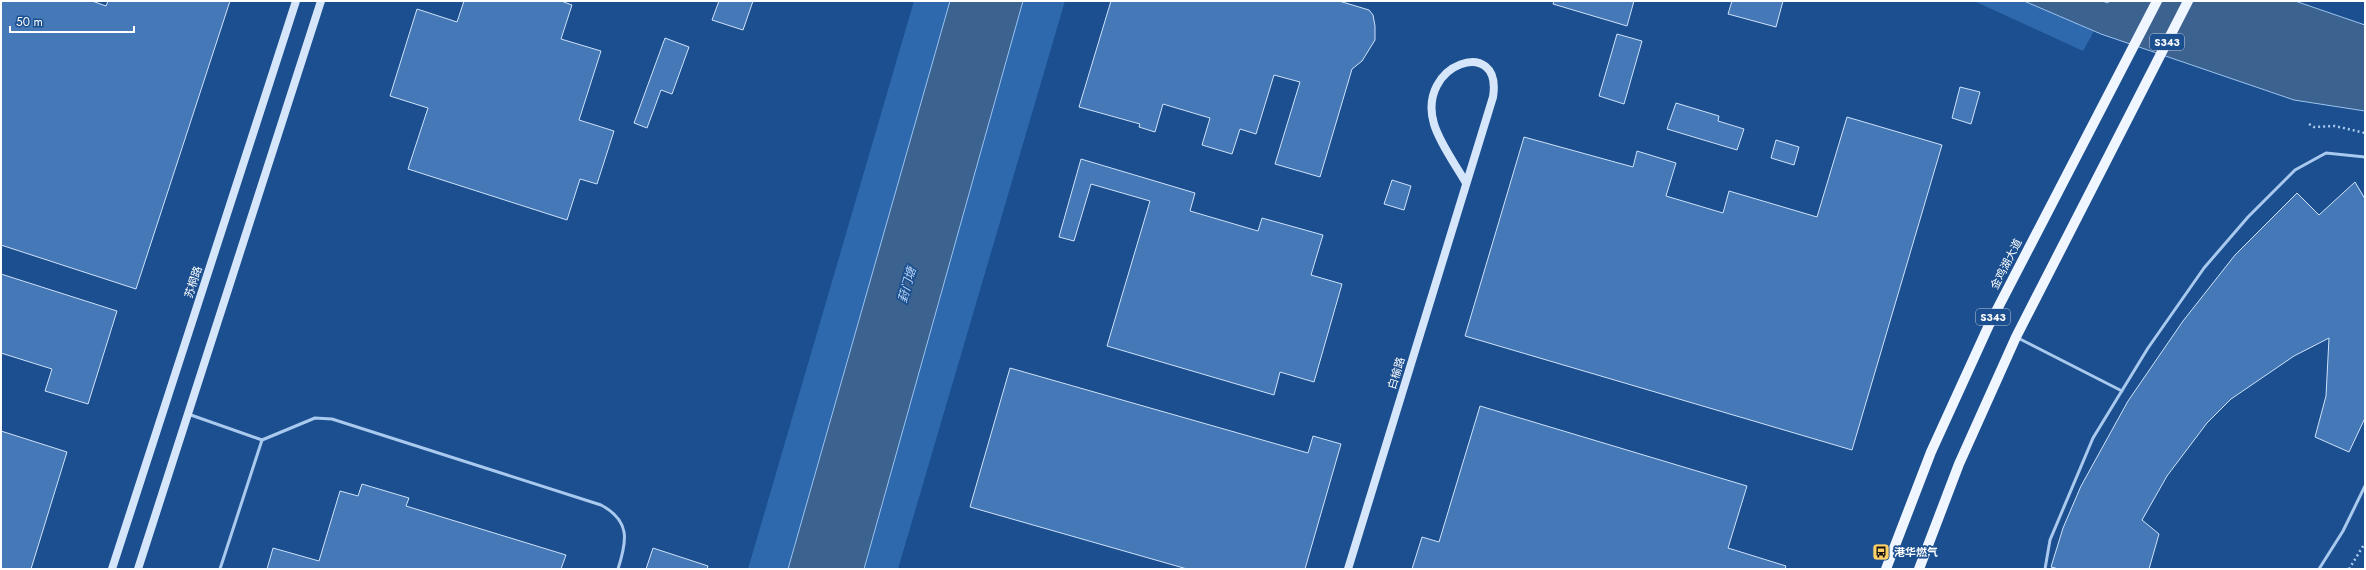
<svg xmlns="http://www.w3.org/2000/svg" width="2366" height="570" viewBox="0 0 2366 570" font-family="Jost,'Noto Sans SC',sans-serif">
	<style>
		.green { fill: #2e69ad }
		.water { fill: #3c6290; stroke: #9cc4f0 }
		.building { fill: #4478b7; stroke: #cfe3fa }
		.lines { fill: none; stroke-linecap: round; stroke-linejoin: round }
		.path { stroke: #a9c9ee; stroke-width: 2.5; stroke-dasharray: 2 3; stroke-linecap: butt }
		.lane { stroke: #a9c9ee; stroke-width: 3 }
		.secondary { stroke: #d6e6fa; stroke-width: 8 }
		.primary { stroke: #f0f6ff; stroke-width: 10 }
		.labels { text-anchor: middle; stroke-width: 3.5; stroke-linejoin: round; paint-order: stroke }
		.shield { fill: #1b4f8f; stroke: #bbcadd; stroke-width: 1 }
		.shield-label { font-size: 10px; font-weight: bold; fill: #fff }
		.street-label { font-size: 11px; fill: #fff; stroke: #1b4f8f }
		.poi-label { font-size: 11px; font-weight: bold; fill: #fff; stroke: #1b4f8f; text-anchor: start }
		.water-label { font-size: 12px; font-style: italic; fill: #b5d3f5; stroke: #1b4f8f }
	</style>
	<rect width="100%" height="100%" fill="#1b4f8f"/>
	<!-- green -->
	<path class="green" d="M914 1H950L788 569H748Z
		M1023 1H1065L898 569H864Z
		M1974 1H2024L2094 31 2083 51Z"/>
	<!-- water -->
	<path class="water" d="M950 1H1023L864 569H788Z
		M2024 1H2102L2108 3 2109 1H2295L2365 25V111L2294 100 2101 34Z"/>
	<!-- building -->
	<path class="building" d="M1 1H92L106 6 108 1H230L136 289 1 245Z
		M464 1H561L572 5 561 39 601 51 579 120 614 131 597 184 580 179 567 220 408 169 428 108 390 96 417 9 457 22Z
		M719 1H753L743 30 712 20Z
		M1111 1H1339L1369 10 1373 15 1375 26V40L1362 61 1352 69 1320 177 1275 164 1300 82 1274 75 1256 134 1240 129 1232 154 1202 145 1210 118 1163 104 1155 132 1139 127 1140 124 1079 107Z
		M1554 1H1634L1627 26 1553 4Z
		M1732 1H1783L1776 27 1728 14Z
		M1617 34 1642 41 1624 104 1599 96Z
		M665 38 689 47 672 94 661 90 647 128 634 123Z
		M1960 87 1980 92 1971 124 1952 118Z
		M1676 103 1719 116 1718 121 1744 129 1737 150 1667 129Z
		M1847 117 1942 145 1852 450 1465 336 1524 137 1633 167 1637 151 1676 163 1666 196 1723 213 1729 191 1817 217Z
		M1776 140 1799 147 1794 165 1771 158Z
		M1081 159 1195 193 1190 211 1258 231 1262 218 1323 235 1311 275 1342 284 1314 382 1280 372 1274 395 1107 346 1150 201 1091 184 1074 241 1059 237Z
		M1392 180 1411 186 1404 210 1384 204Z
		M2355 182 2365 199V418L2349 452 2315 437 2326 396 2329 338 2294 356 2231 399 2207 423 2167 476 2142 520 2159 534 2149 569H2059L2051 567 2063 528 2081 486 2128 401 2183 321 2235 255 2297 193 2319 215Z
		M1 274 117 311 88 404 45 391 52 369 1 353Z
		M1010 368 1308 453 1313 436 1341 444 1305 569H1187L970 507Z
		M1480 406 1747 486 1728 548 1786 566 1785 569H1412L1422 537 1439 542Z
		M1 431 67 452 31 569H1Z
		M362 484 409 498 406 506 566 555 561 569H267L273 548 319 561 340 491 358 496Z
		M653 548 708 566 707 569H646Z"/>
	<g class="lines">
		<!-- path -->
		<path class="path" d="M2309 124 2314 127 2335 126 2365 133
			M2349 569 2365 543"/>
		<!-- lane -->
		<path class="lane" d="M2018 338 2122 391
			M188 414 262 440 315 418 332 419 601 505C631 521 627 541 618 569
			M220 569 262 440
			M2045 569 2050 540 2093 438 2148 348 2204 268 2248 217 2295 170 2326 153 2365 157
			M2319 569 2343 531 2365 486"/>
		<!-- secondary -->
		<path class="secondary" d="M112 569 296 1
			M138 569 321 1
			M1348 569 1493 97C1503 35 1416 63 1434 124 1440 144 1456 165 1466 183"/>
		<!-- primary -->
		<path class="primary" d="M1886 569 1931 452 1989 325 2157 1
			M1919 569 1959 464 2016 337 2188 1"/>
	</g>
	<!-- icons -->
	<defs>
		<g id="bus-square" transform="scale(0.9)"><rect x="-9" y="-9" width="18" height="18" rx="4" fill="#ffd166" stroke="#1b4f8f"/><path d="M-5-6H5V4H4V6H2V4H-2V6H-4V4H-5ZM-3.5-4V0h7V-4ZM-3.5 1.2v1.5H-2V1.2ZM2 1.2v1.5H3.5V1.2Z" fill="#111"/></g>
	</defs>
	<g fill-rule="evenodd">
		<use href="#bus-square" x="1881" y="552"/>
	</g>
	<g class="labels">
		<!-- shield labels -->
		<g class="shield">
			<rect x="2150" y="34" width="34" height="16" rx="3"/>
			<rect x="1976" y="309" width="34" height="16" rx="3"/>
		</g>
		<g class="shield-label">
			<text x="2167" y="46">S343</text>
			<text x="1993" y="321">S343</text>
		</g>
		<!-- street labels -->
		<g class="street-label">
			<text transform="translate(2006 264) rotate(-63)" y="4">金鸡湖大道</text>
			<text transform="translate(193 282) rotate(-72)" y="4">苏桐路</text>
			<text transform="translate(1396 373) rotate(-73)" y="4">白榆路</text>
		</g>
		<!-- poi labels -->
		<g class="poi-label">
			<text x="1894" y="556">港华燃气</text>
		</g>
		<!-- water labels -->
		<g class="water-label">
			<text transform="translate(907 285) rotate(-74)" y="4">葑门塘</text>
		</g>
	</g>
	<!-- border -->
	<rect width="2366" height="570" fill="none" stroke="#ffffff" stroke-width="4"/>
	<!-- scale -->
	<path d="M10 26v6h124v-6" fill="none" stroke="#ffffff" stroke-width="2"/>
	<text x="16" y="26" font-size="12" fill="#ffffff" stroke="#1b4f8f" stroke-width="3" paint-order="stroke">50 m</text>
</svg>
